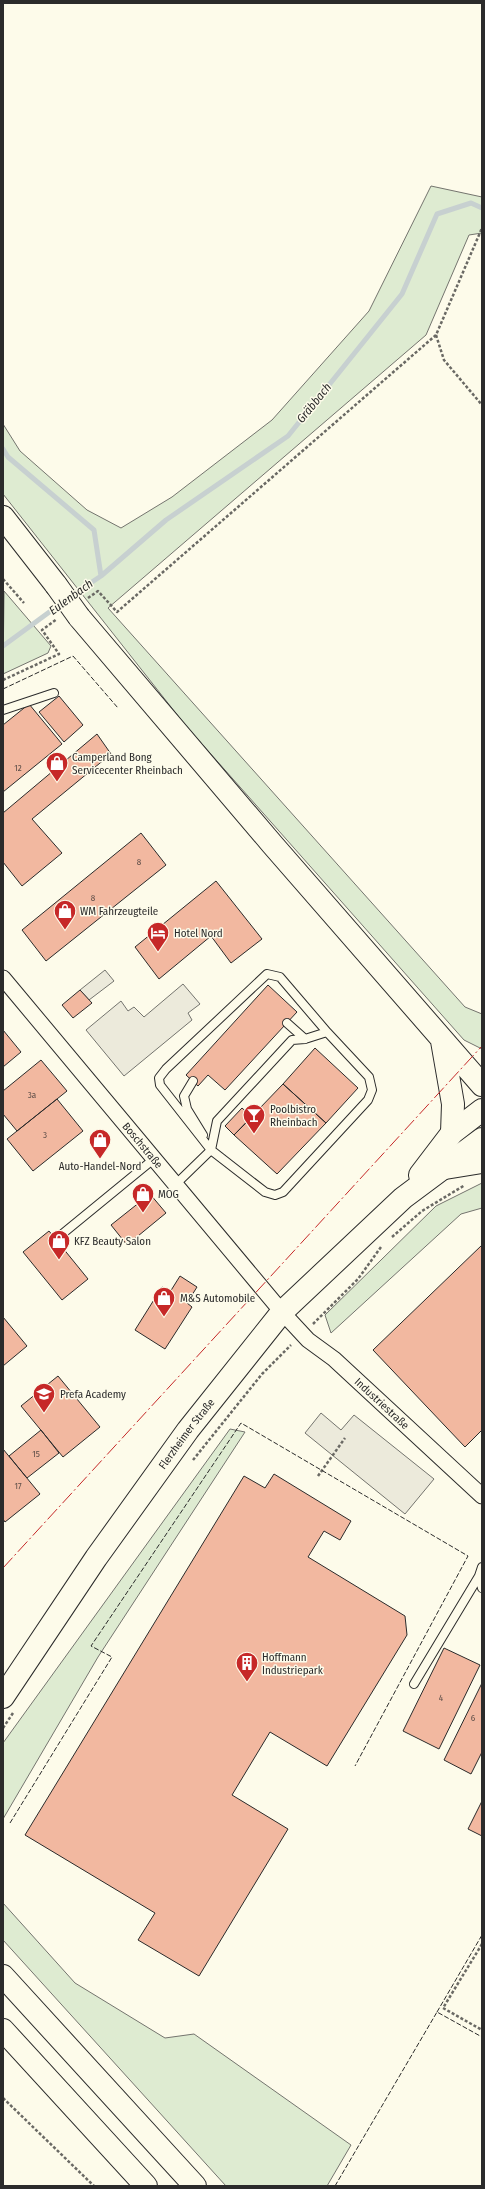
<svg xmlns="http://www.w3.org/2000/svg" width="485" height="2189" viewBox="0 0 485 2189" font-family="'Fira Sans Condensed',sans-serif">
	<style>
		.green { fill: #deebd1; stroke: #74746e }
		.parking { fill: #eceadb; stroke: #74746e }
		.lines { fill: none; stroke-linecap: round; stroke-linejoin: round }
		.stream { stroke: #c7d0d0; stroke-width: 5 }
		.building { fill: #f2b8a0; stroke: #2b2b2b }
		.lane-casing { stroke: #2b2b2b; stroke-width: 10 }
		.street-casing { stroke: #2b2b2b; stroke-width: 17 }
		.secondary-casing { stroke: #2b2b2b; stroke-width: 24 }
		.primary-casing { stroke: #2b2b2b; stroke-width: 24 }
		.highway-casing { stroke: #2b2b2b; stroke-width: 24 }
		.path { stroke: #6a6964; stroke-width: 2.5; stroke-dasharray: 3 2; stroke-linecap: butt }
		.lane { stroke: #fdfbea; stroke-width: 8 }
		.street { stroke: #fdfbea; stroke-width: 15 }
		.secondary { stroke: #fdfbea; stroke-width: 22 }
		.primary { stroke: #fdfbea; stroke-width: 22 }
		.highway { stroke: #fdfbea; stroke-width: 22 }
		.primary-bridge-casing { stroke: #2b2b2b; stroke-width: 24; stroke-linecap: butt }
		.primary-bridge { stroke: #fdfbea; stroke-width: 22 }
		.fence { stroke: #2b2b2b; stroke-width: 1; stroke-dasharray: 5 2; stroke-linecap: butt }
		.power { stroke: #c62828; stroke-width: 1; stroke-dasharray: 14 3 2 3; stroke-linecap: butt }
		.labels { text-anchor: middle; stroke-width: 3; stroke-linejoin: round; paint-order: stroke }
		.number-label { font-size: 9px; fill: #5d4e48 }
		.poi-label { font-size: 11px; fill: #2b2b2b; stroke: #fdfbea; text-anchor: start }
		.street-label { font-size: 11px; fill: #2b2b2b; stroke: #fdfbea }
		.water-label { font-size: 12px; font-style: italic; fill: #2b2b2b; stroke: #fdfbea }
	</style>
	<rect width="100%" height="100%" fill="#fdfbea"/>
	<!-- green -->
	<path class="green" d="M431 186 482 197V233L469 235 426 335 108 608 465 1007 482 1014V1049L464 1040 186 726 3 494V424L20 451 87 510 121 528 172 497 272 420 369 311Z
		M4 591 51 646 48 653 3 674Z
		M482 1183V1208L461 1214 331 1333 325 1315 436 1206Z
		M230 1429 245 1432 98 1657 3 1819V1743Z
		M3 1903 75 1983 165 2038 194 2034 351 2145 327 2186H226L3 1940Z"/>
	<!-- parking -->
	<path class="parking" d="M105 970 114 981 89 1000 80 990Z
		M183 984 200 1004 188 1013 192 1020 124 1076 86 1030 121 1001 128 1011 134 1007 144 1017Z
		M321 1413 341 1430 354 1415 434 1479 405 1514 305 1433Z"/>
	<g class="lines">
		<!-- stream -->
		<path class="stream" d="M3 449 8 457 94 530 101 576
			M71 596 101 576 166 520 288 436 402 294 437 214 471 203 482 208
			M3 646 63 602"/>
	</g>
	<!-- building -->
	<path class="building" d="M59 696 83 725 64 742 39 712Z
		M29 704 62 744 3 792V725Z
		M97 734 111 754 32 819 62 853 22 886 3 862V813Z
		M141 833 166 865 46 961 22 930Z
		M216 881 262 939 231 963 211 936 159 979 135 947Z
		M268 985 297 1012 225 1090 208 1075 198 1086 186 1075Z
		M80 990 92 1003 73 1018 62 1005Z
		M3 1030 21 1052 3 1067Z
		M315 1048 358 1088 326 1123 283 1084Z
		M41 1060 67 1091 17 1131 3 1114V1091Z
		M283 1084 326 1123 277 1174 234 1135Z
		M57 1099 83 1131 33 1171 7 1139Z
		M242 1108 252 1117 234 1135 225 1126Z
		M150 1194 166 1213 127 1245 111 1225Z
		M49 1231 88 1279 62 1300 23 1252Z
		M482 1245V1430L465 1447 373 1350Z
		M180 1276 197 1287 187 1303 192 1307 165 1349 135 1330 162 1287 170 1292Z
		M3 1317 27 1346 3 1366Z
		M58 1376 100 1427 63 1457 21 1406Z
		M41 1430 59 1453 27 1478 9 1456Z
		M3 1449 40 1494 5 1522 3 1519Z
		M274 1474 351 1521 340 1540 324 1531 308 1557 405 1616 407 1635 327 1766 270 1732 232 1795 288 1829 199 1976 138 1940 155 1913 25 1835 244 1476 265 1488Z
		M444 1648 480 1665 439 1749 403 1731Z
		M482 1683V1752L471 1774 444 1760Z
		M482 1801V1836L468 1829Z"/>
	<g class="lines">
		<!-- lane casing -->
		<g class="lane-casing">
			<path id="lane" d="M3 710 54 693
				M287 1023 305 1039
				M193 1081 184 1096 187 1109 203 1135
				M176 1184 211 1150 217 1121 292 1040 305 1039 327 1032 369 1077 372 1090 368 1100 283 1192 275 1195 265 1192 211 1150 160 1085 159 1078 166 1069 267 974 280 977 327 1032
				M61 1235 155 1158
				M482 1567 479 1576 482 1588
				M414 1684 479 1576"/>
		</g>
		<!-- street casing -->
		<g class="street-casing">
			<g id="street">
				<path id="s1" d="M3 978 282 1312 308 1340 334 1359 482 1496"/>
			</g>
		</g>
		<!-- secondary casing -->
		<g class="secondary-casing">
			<g id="secondary">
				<path d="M420 1175 452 1133 482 1110"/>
				<path id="s2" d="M3 1697 96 1558 188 1430 282 1312 403 1198 482 1139"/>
			</g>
		</g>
		<!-- primary casing -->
		<g class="primary-casing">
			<path id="primary" d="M3 517 56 585
				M79 617 272 844 482 1085
				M442 1041 453 1104 452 1133
				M439 1169 482 1162"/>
		</g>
		<!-- highway casing -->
		<g class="highway-casing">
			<path id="highway" d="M3 1976 195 2186
				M3 2030 146 2186"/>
		</g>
		<!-- path -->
		<path class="path" d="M436 335 444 360 482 405
			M3 579 24 603
			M88 598 98 591 117 612 436 335 482 228
			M3 680 59 654 42 630 57 619
			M392 1237 422 1211 465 1185
			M313 1324 358 1279 381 1247
			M193 1460 262 1374 291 1345
			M318 1476 345 1438
			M3 1728 13 1713
			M482 1944 443 2008 482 2030
			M3 2098 94 2186"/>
		<!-- lane -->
		<use href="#lane" class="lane"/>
		<!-- street -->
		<use href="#street" class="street"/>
		<!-- secondary -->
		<use href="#secondary" class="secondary"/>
		<!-- primary -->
		<use href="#primary" class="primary"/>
		<!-- highway -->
		<use href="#highway" class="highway"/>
		<!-- primary-bridge casing -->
		<g class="primary-bridge-casing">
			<path id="primary-bridge" d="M56 585 79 617"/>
		</g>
		<!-- primary-bridge -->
		<use href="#primary-bridge" class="primary-bridge"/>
		<!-- fence -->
		<path class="fence" d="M3 689 73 656 118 708
			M10 1823 112 1657 91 1646 241 1423 468 1556 355 1766
			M437 2012 482 1935
			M335 2186 437 2012 482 2037"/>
		<!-- power -->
		<path class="power" d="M3 1568 482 1046"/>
	</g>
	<!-- icons -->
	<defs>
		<g id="shop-pin" transform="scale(1.15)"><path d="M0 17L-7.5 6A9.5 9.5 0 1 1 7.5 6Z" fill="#c62828" stroke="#fdfbea"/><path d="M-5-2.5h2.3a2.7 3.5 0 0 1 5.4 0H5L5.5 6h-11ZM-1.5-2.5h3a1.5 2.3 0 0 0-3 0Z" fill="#fff"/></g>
		<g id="hotel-pin" transform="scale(1.15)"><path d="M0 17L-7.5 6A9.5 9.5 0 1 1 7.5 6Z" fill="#c62828" stroke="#fdfbea"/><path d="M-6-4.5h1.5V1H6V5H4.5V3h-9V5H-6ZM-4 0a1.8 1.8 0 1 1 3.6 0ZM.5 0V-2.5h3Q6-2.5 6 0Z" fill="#fff"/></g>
		<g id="bar-pin" transform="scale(1.15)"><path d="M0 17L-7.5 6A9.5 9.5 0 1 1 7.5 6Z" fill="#c62828" stroke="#fdfbea"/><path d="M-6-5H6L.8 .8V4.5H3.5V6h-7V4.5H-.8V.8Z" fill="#fff"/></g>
		<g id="school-pin" transform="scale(1.15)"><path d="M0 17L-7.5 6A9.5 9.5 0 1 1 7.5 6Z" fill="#c62828" stroke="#fdfbea"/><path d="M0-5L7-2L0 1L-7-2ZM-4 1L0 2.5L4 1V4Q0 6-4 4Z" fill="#fff"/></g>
		<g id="building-pin" transform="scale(1.15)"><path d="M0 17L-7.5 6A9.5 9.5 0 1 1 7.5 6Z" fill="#c62828" stroke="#fdfbea"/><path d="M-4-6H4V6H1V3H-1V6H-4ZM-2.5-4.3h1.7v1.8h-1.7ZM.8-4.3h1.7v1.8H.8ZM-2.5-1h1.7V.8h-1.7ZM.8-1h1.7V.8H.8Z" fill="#fff"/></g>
	</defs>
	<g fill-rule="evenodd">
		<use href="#shop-pin" x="57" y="763"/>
		<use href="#shop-pin" x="65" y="911"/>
		<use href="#hotel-pin" x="158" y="933"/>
		<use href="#bar-pin" x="254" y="1115"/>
		<use href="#shop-pin" x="100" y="1140"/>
		<use href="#shop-pin" x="143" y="1194"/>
		<use href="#shop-pin" x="59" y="1241"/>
		<use href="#shop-pin" x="164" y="1298"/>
		<use href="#school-pin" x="44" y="1394"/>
		<use href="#building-pin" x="247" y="1663"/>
	</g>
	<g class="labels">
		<!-- number labels -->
		<g class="number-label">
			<text x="18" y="771">12</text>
			<text x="139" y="865">8</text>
			<text x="93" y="901">8</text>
			<text x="32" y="1098">3a</text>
			<text x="45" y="1138">3</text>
			<text x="36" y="1457">15</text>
			<text x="18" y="1489">17</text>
			<text x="441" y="1701">4</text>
			<text x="473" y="1721">6</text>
		</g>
		<!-- poi labels -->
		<g class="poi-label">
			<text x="72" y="761">Camperland Bong<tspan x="72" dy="13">Servicecenter Rheinbach</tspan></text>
			<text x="80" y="915">WM Fahrzeugteile</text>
			<text x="174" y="937">Hotel Nord</text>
			<text x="270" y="1113">Poolbistro<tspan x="270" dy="13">Rheinbach</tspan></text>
			<text x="100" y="1170" text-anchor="middle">Auto-Handel-Nord</text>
			<text x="158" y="1198">MOG</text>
			<text x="74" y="1245">KFZ Beauty Salon</text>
			<text x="180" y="1302">M&amp;S Automobile</text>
			<text x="60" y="1398">Prefa Academy</text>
			<text x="262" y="1661">Hoffmann<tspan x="262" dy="13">Industriepark</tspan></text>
		</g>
		<!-- street labels -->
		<g class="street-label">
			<text dy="4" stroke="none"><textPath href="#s1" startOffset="218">Boschstraße</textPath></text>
			<text dy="4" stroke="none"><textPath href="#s1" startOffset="571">Industriestraße</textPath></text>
			<text dy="4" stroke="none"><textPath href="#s2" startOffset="321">Flerzheimer Straße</textPath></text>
		</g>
		<!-- water labels -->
		<g class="water-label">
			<text transform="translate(314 403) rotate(-51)" y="4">Gräbbach</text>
			<text transform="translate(71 597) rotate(-36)" y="4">Eulenbach</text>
		</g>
	</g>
	<!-- border -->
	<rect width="485" height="2189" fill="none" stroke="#2b2b2b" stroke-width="8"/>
</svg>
